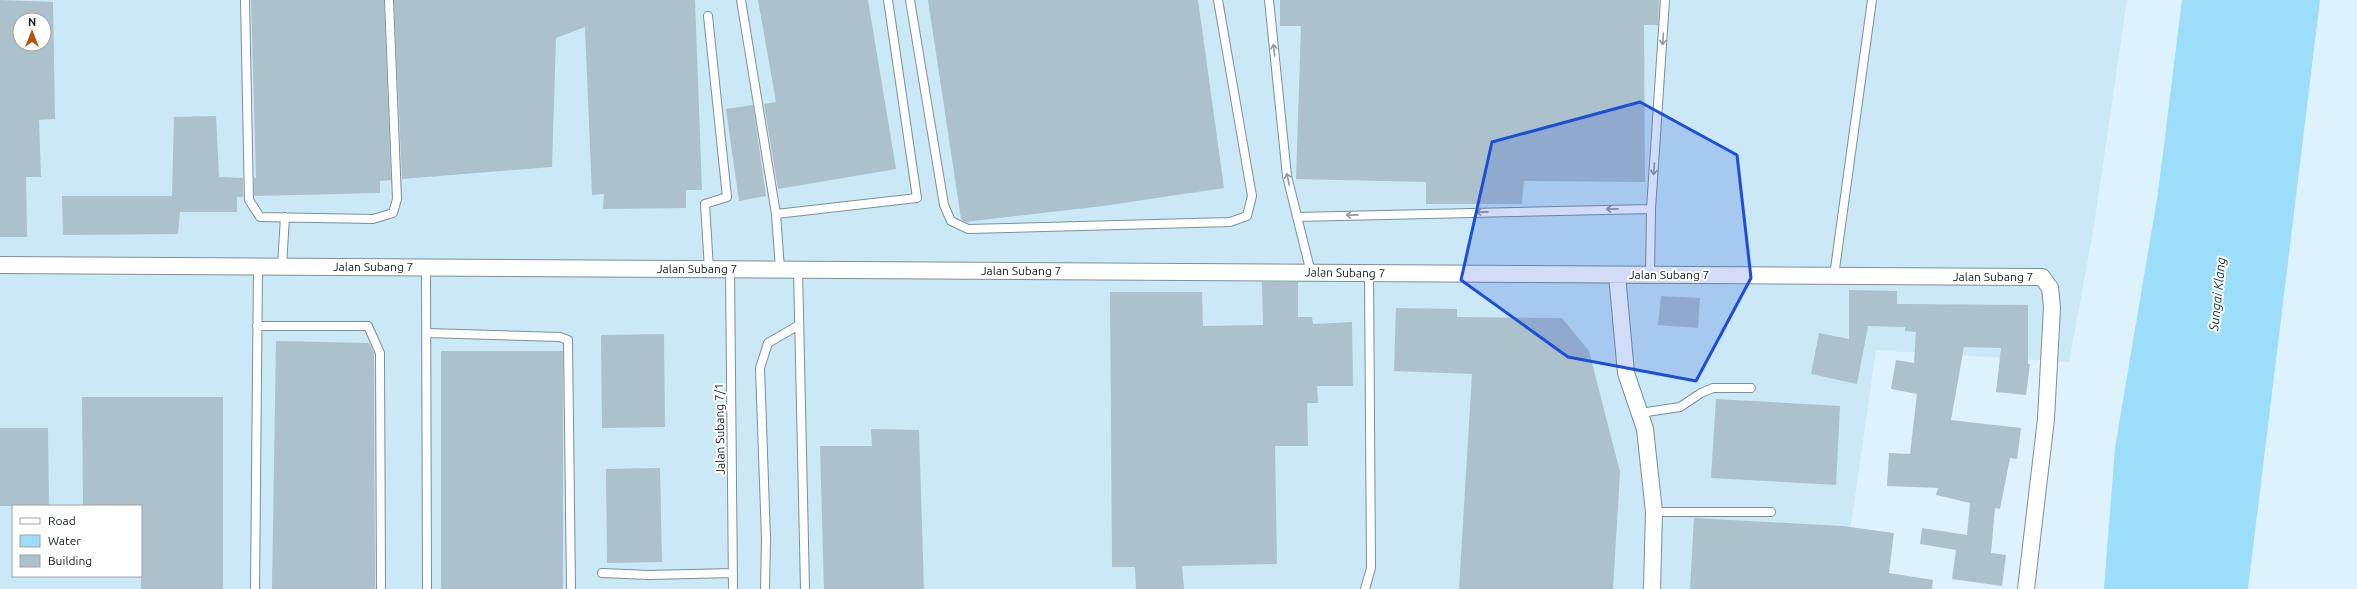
<svg xmlns="http://www.w3.org/2000/svg" width="2357" height="589" viewBox="0 0 2357 589" font-family="Ubuntu,sans-serif">
	<style>
		.built { fill: #cae8f6; fill-rule: evenodd }
		.water { fill: #9cddfa }
		.building { fill: #acc1cb; fill-rule: evenodd }
		.lines { fill: none; stroke-linecap: round; stroke-linejoin: round }
		.service-casing { stroke: #7c909a; stroke-width: 10 }
		.minor-casing { stroke: #7c909a; stroke-width: 18 }
		.service { stroke: #fff; stroke-width: 8 }
		.minor { stroke: #fff; stroke-width: 16 }
		.oneway { stroke: #94989a }
		.marked { fill: #1d4ed8; fill-opacity: 0.2; stroke: #1d4ed8; stroke-width: 3; stroke-linejoin: round }
		.labels { text-anchor: middle; stroke-width: 4; stroke-linejoin: round; paint-order: stroke }
		.street-label { font-size: 12px; fill: #121a1e; stroke: #fff }
		.water-label { font-size: 13px; font-style: italic; fill: #13323f; stroke: #fff }
	</style>
	<rect width="100%" height="100%" fill="#ddf2fd"/>
	<!-- built -->
	<path class="built" d="M0 0H2127L2093 232 2069 362 1876 350 1842 589H0ZM20 20H44V44H20ZM13 506H141V576H13Z"/>
	<!-- water -->
	<path class="water" d="M2182 0H2320L2248 589H2104L2115 448 2158 193Z"/>
	<!-- building -->
	<path class="building" d="M0 0 53 2 55 119 39 120 41 177H26L27 237H0ZM20 20H44V44H20Z
		M251 0H384L391 180 380 181V193L254 196V178H256Z
		M394 0H695L702 190H686V208L603 209 604 194 592 195 585 27 556 38 552 167 402 179Z
		M758 0H868L896 169 778 189 764 104 776 102Z
		M928 0H1198L1224 188 1103 206 965 222 961 219Z
		M1280 0H1659L1658 25H1644L1645 182 1524 181 1522 204H1426V182L1296 179 1301 26H1280Z
		M753 105 766 196 739 201 726 109Z
		M216 116 219 177 243 178V197H237V212H180L178 234 63 235 62 196H172L174 117Z
		M1262 282H1298V317H1312L1313 324 1352 322 1353 386H1317L1318 403H1307L1308 446H1275L1277 564 1182 566 1184 589H1136L1135 567H1112L1110 292H1202L1203 326 1263 325Z
		M1849 290 1897 291V304L2028 305V364H2030L2026 395 1996 392 2001 348 1964 347 1951 420 2021 428 2017 459 2010 458 2000 509 1995 508 1991 553 2006 555 2002 586 1952 579 1956 550 1920 544 1922 528 1967 535 1970 503 1936 495 1938 488 1887 486 1889 453 1910 454 1917 394 1891 389 1896 360 1914 363 1916 332 1905 331V327L1868 326 1857 384 1811 374 1819 333 1849 339Z
		M1661 296 1700 298 1698 328 1658 325Z
		M1396 308 1457 309V317L1562 318 1589 351 1620 472 1613 589H1459L1472 374 1394 371Z
		M664 334 665 427 602 428 601 335Z
		M276 341 369 343 374 353 375 589H272Z
		M441 351H563V589H441Z
		M82 397H223V589H141V506H83Z
		M1716 399 1840 406 1836 485 1711 478Z
		M0 428H48L49 506H0Z
		M871 429 919 430 924 589H824L820 446H872Z
		M660 468 662 562 607 563 606 469Z
		M1694 518 1842 526 1894 533 1889 573 1933 580 1932 589H1690Z"/>
	<g class="lines">
		<!-- service casing -->
		<g class="service-casing">
			<path id="service" d="M245 0 249 200 260 217 373 219 393 213 397 199 389 0
				M741 0 776 214 780 269
				M910 0 944 205 951 221 968 229 1230 222 1247 216 1252 196 1218 0
				M1269 0 1287 176 1311 273
				M708 16 727 197 705 204 709 269
				M776 214 917 198 888 0
				M1297 217 1651 209
				M282 266 285 217
				M426 267 427 589
				M730 269 733 589
				M798 269 805 589
				M1650 275 1651 209 1665 0
				M1834 276 1872 0
				M257 326H368L380 353 381 589
				M427 333 560 337 568 340 571 589
				M1640 413 1680 407 1701 393 1713 388H1751
				M1654 512H1771
				M602 573 649 575 733 573
				M255 589 258 266
				M765 589 766 539 760 368 768 343 799 325
				M1365 589 1371 568 1369 273"/>
		</g>
		<!-- minor casing -->
		<g class="minor-casing">
			<path id="minor" d="M0 265 2042 277 2050 288 2052 307 2046 419 2026 589
				M1617 275 1626 373 1645 429 1654 512 1652 589"/>
		</g>
		<!-- service -->
		<use href="#service" class="service"/>
		<!-- minor -->
		<use href="#minor" class="minor"/>
	</g>
	<!-- one-way arrows -->
	<defs><path id="oneway-shaft" d="M-6 0H5M1.5-3L5.5 0L1.5 3" fill="none" stroke-width="1.6" stroke-linecap="round" stroke-linejoin="round"/></defs>
	<g class="oneway">
		<use href="#oneway-shaft" transform="translate(1663 39) rotate(94)"/>
		<use href="#oneway-shaft" transform="translate(1274 50) rotate(-96)"/>
		<use href="#oneway-shaft" transform="translate(1654 169) rotate(94)"/>
		<use href="#oneway-shaft" transform="translate(1288 179) rotate(-102)"/>
		<use href="#oneway-shaft" transform="translate(1612 209) rotate(179)"/>
		<use href="#oneway-shaft" transform="translate(1482 212) rotate(179)"/>
		<use href="#oneway-shaft" transform="translate(1352 215) rotate(179)"/>
	</g>
	<!-- marked area -->
	<path class="marked" d="M1640 102 1737 155 1751 278 1696 381 1568 357 1461 280 1492 142Z"/>
	<g class="labels">
		<!-- street labels -->
		<g class="street-label">
			<text x="373" y="271">Jalan Subang 7</text>
			<text x="697" y="273">Jalan Subang 7</text>
			<text x="1021" y="275">Jalan Subang 7</text>
			<text transform="translate(1345 273) rotate(1)" y="4">Jalan Subang 7</text>
			<text x="1669" y="279">Jalan Subang 7</text>
			<text x="1993" y="281">Jalan Subang 7</text>
			<text transform="translate(720 429) rotate(-91)" y="4">Jalan Subang 7/1</text>
		</g>
		<!-- water labels -->
		<g class="water-label">
			<text transform="translate(2217 294) rotate(-84)" y="5">Sungai Klang</text>
		</g>
	</g>
	<!-- legend -->
	<rect x="12" y="505" width="130" height="72" fill="#ffffff" stroke="#a0a3a5"/>
	<rect x="20" y="518" width="20" height="6" fill="#ffffff" stroke="#a0a3a5"/>
	<text x="48" y="525" font-size="12" fill="#121a1e">Road</text>
	<rect x="20" y="535" width="20" height="12" fill="#9cddfa" stroke="#a0a3a5"/>
	<text x="48" y="545" font-size="12" fill="#121a1e">Water</text>
	<rect x="20" y="555" width="20" height="12" fill="#acc1cb" stroke="#a0a3a5"/>
	<text x="48" y="565" font-size="12" fill="#121a1e">Building</text>
	<!-- north arrow -->
	<g transform="translate(32 32)"><circle r="19" fill="#ffffff" stroke="#a0a3a5"/>
	<path d="M0-3L7 15L0 10L-7 15Z" fill="#b35212"/>
	<text y="-6" font-size="11" font-weight="bold" text-anchor="middle" fill="#121a1e">N</text>
	</g>
</svg>
